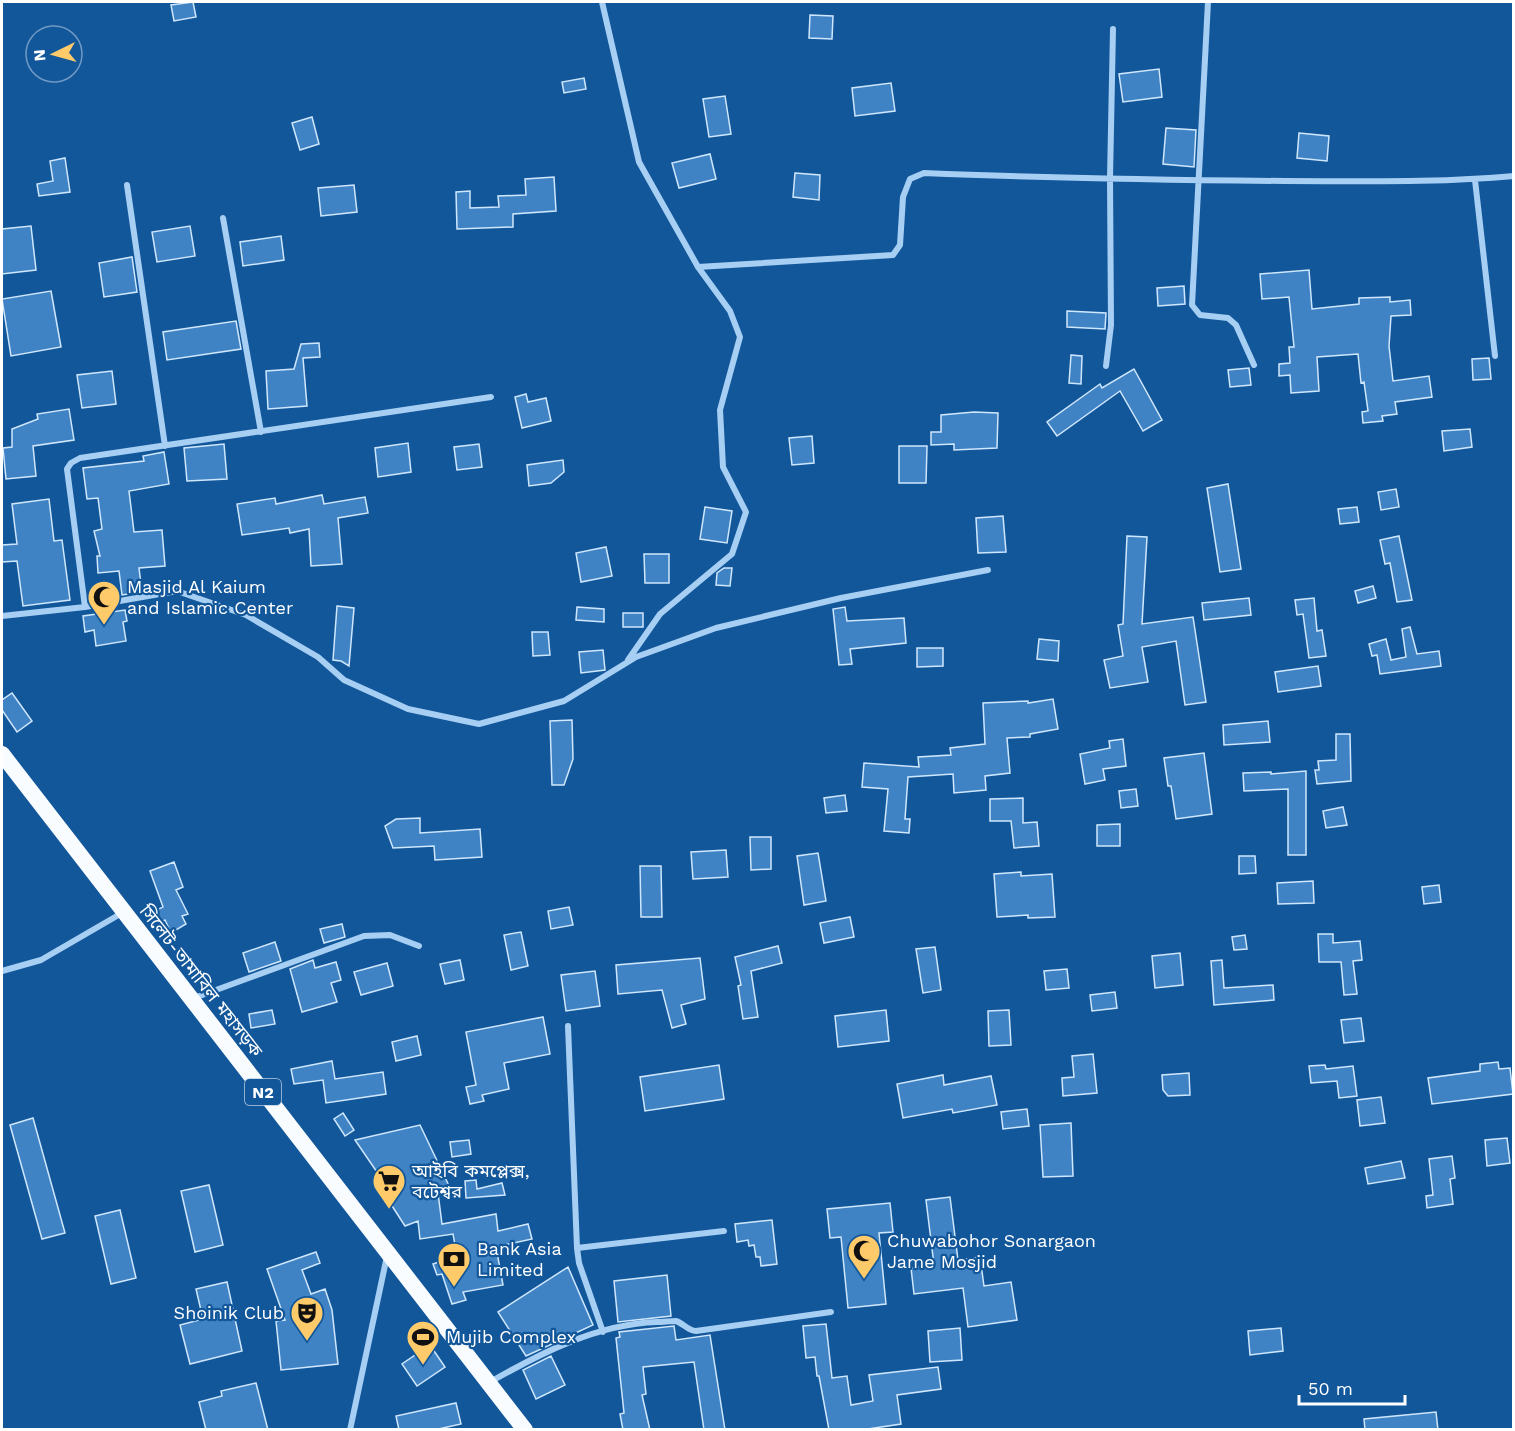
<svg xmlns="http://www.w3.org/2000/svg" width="1515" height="1431" viewBox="0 0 1515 1431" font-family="'Work Sans','Noto Sans Bengali',sans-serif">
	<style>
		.building { fill: #4083c4; stroke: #cfe7fd; stroke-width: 1.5 }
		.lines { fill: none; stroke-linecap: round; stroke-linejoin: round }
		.minor { stroke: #a7cff3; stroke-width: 6 }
		.trunk { stroke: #f9fcff; stroke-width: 16 }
		.labels { text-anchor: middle; stroke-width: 4.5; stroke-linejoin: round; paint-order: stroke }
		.shield { fill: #13579b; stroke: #b8cde1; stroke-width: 1.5 }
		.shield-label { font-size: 16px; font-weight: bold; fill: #fff }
		.poi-label { font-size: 18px; fill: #fff; stroke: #13579b; text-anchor: start }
		.street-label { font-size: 18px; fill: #fff; stroke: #13579b }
	</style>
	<rect width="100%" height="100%" fill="#13579b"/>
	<!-- building -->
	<path class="building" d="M193 2 196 17 174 21 171 5Z
		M810 15 833 16 832 39 809 38Z
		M1159 69 1162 97 1123 102 1119 74Z
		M584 78 586 89 564 93 562 82Z
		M891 83 895 111 855 116 852 88Z
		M725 96 731 134 709 137 703 99Z
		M312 117 319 144 300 150 292 123Z
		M1166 128 1196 130 1194 167 1163 164Z
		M1299 133 1329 136 1327 161 1297 158Z
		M710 154 716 179 679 188 672 163Z
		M65 158 70 192 39 196 37 184 53 181 50 161Z
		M795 173 820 175 819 200 793 197Z
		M554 177 556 211 513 214V227L457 229 456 192 470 191V208L499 207 498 196 526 195 525 179Z
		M354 185 357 212 321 216 318 188Z
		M31 226 36 270 2 274V229Z
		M190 226 195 256 157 262 152 232Z
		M281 236 284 260 243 266 240 242Z
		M132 257 137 292 104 297 99 263Z
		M1309 270 1312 309 1359 304V298L1390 297V302L1410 300 1411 315 1391 316 1389 346 1393 381 1429 376 1432 397 1395 402 1397 414 1382 416 1383 421 1363 423 1362 412 1368 411 1364 382 1361 383 1358 354 1317 357 1319 391 1291 393 1290 375 1279 376V364L1290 363 1289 347H1294L1289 297 1262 299 1260 274Z
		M1184 286 1185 304 1158 306 1157 288Z
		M51 291 61 347 11 356 2 299Z
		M1067 311 1106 313 1105 329 1067 327Z
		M236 321 241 349 167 360 163 332Z
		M319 343 320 357 303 358 307 406 268 409 266 371 294 369 301 344Z
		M1071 355 1082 356 1081 384 1069 383Z
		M1489 358 1491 379 1473 380 1472 359Z
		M1249 368 1251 385 1230 387 1228 370Z
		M1134 369 1162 420 1143 431 1120 391 1057 436 1047 422 1100 384 1102 388Z
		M112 371 116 404 82 408 77 375Z
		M526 394 528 402 546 398 551 421 522 428 515 397Z
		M69 409 74 440 33 446 36 476 6 479 3 448 12 447V429L38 419 37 414Z
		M974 412 998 413 997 448 954 450V444L931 445V432H941V415Z
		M1470 429 1472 447 1444 451 1442 431Z
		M812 436 814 463 792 465 789 438Z
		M408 443 411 472 378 477 375 448Z
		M224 444 227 479 187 481 184 448Z
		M479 444 482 467 457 470 454 447Z
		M899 446H927L926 483H899Z
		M164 452 169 484 129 491 134 532 162 530 165 566 139 568 142 592 122 595 119 571 98 573 97 556H100L94 531 102 529 98 498 87 499 83 468 144 461 143 456Z
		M563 460 564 472 551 483 529 486 527 465Z
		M1228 484 1241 569 1220 572 1207 488Z
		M1396 489 1399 507 1381 510 1378 492Z
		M322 495 324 504 365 497 368 513 338 518 342 564 311 566 309 529 290 533 289 528 242 535 237 504 275 498 276 504Z
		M49 499 54 541 62 540 70 600 23 606 17 561 2 562V545L17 544 12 504Z
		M705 507 732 511 727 543 700 539Z
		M1357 507 1359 522 1340 524 1338 509Z
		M1003 516 1006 552 978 553 976 518Z
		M1127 536 1147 537 1142 624 1193 617 1206 702 1185 705 1176 641 1142 647 1148 682 1110 688 1104 660 1123 656 1118 625 1123 624Z
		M1399 536 1412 600 1397 602 1390 563 1385 564 1380 540Z
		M606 547 612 576 581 582 576 553Z
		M644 554H669V583H645Z
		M724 568H732L730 586 716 585 717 573Z
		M1373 586 1376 598 1358 603 1355 591Z
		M1249 598 1251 615 1204 620 1202 603Z
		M1314 598 1317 631 1322 630 1326 656 1309 658 1303 614 1297 615 1295 600Z
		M337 606 354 608 349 666 341 661 333 660Z
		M577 607 604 609V622L576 620Z
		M845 607 847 621 904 618 906 643 850 649 852 664 839 665 833 609Z
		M125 610 127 621 123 622 126 641 96 646 94 630 85 632 83 616Z
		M623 613H643V627H623Z
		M1410 627 1417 654 1439 651 1441 666 1380 674 1377 655 1372 656 1369 644 1386 639 1391 660 1406 657 1402 629Z
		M532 632H548L550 655 533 656Z
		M1039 639 1059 641 1058 661 1037 659Z
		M917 648H943V666L917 667Z
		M603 650 605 670 581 673 579 652Z
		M1318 666 1321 686 1278 692 1275 672Z
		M12 693 32 721 17 732 2 710V700Z
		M1053 699 1058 729 1030 734V737L1007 738 1010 773 985 776 986 790 954 793 953 774 908 777 905 819H910L909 833 884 831 888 789 862 787 864 763 919 767 918 757 951 755 950 748 985 744 983 703 1028 701V703Z
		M572 720 573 759 564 785H552L550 721Z
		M1268 721 1270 742 1224 745 1223 725Z
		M1336 734H1350L1351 781 1317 784 1315 770H1319L1318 761 1336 760Z
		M1123 739 1126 766 1103 769 1105 780 1085 784 1080 754 1110 748 1109 741Z
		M1204 753 1212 814 1176 819 1171 786H1168L1164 758Z
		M1306 771V855H1288V789L1244 791 1243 773 1271 772V774Z
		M1136 789 1138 806 1121 808 1119 791Z
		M845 795 847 811 826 813 824 798Z
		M1023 798V823L1037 822 1039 846 1014 848 1011 821H990V799Z
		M1343 807 1347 825 1326 828 1323 811Z
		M420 818V833L480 829 482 857 435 860 434 846 393 848 385 826 396 819Z
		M1120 824V846H1097V825Z
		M750 837H771V869L751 870Z
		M726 850 728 877 693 879 691 852Z
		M818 853 826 901 804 905 797 856Z
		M1239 856H1255L1256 873 1239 874Z
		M174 862 183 887 176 890 188 914 182 916 186 924 171 933 165 920 161 922 155 911 163 907 150 871Z
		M640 866H661L662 917H641Z
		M1021 872V876L1052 874 1055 917 1028 918V915L997 917 994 874Z
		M1313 881 1314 903 1278 904 1277 883Z
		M1439 885 1441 902 1424 904 1422 887Z
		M569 907 573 925 551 929 548 911Z
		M850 917 854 937 824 943 820 923Z
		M342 924 345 937 324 943 320 929Z
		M521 932 528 966 511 970 504 935Z
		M1318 934H1333V943L1360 941 1362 960 1353 961 1357 994 1344 995 1341 962H1319Z
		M1245 935 1247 949 1234 950 1232 937Z
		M275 942 281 961 249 972 243 953Z
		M778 946 782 963 751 971 758 1017 743 1019 738 986 741 985 735 957Z
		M935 947 941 990 923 993 916 949Z
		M1180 953 1183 985 1155 988 1152 956Z
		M700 958 705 999 681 1005 686 1024 672 1028 662 990 618 994 616 965Z
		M313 960 315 968 336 962 341 980 331 983 337 1002 302 1012 290 969Z
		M460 960 464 980 445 984 440 964Z
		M1222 960 1224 988 1273 985 1274 1000 1214 1005 1211 961Z
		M387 963 393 986 361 995 354 972Z
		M1067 969 1069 988 1046 990 1044 971Z
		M595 971 600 1006 566 1011 561 975Z
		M1115 992 1117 1008 1092 1011 1090 995Z
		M272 1010 275 1024 251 1028 249 1014Z
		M886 1010 889 1041 838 1047 835 1016Z
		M1009 1010 1011 1045 989 1046 988 1011Z
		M543 1017 550 1054 504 1063 509 1089 482 1095 484 1101 470 1104 466 1087 476 1085 466 1032Z
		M1361 1018 1364 1041 1344 1043 1341 1020Z
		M417 1036 421 1055 396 1061 392 1042Z
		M1093 1054 1097 1093 1063 1096 1062 1078 1074 1077 1072 1056Z
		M332 1061 335 1079 383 1072 386 1094 326 1103 323 1080 294 1084 291 1069Z
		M1498 1062 1499 1069 1510 1068 1513 1094 1432 1104 1428 1078 1480 1071V1064Z
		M719 1065 724 1099 645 1111 640 1077Z
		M1325 1065 1326 1069 1353 1066 1357 1096 1339 1098 1337 1081 1311 1083 1309 1066Z
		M1189 1073 1190 1095 1168 1096 1163 1090 1162 1075Z
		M943 1075 944 1085 991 1076 997 1105 953 1113 952 1109 903 1118 897 1084Z
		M1381 1097 1385 1123 1360 1126 1357 1100Z
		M1027 1109 1029 1126 1003 1129 1001 1112Z
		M343 1113 354 1130 345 1136 334 1119Z
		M33 1118 65 1233 42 1239 10 1125Z
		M1071 1123 1073 1176 1043 1177 1040 1125Z
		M420 1125 452 1192 438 1193 442 1224 496 1214 498 1231 528 1224 532 1239 496 1247 503 1285 463 1292 466 1300 452 1304 442 1274 437 1275 433 1264 457 1256 453 1234 420 1239 418 1221 405 1226 385 1195 392 1194 355 1140Z
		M1507 1138 1510 1163 1487 1166 1485 1140Z
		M469 1140 471 1154 452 1157 450 1142Z
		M1452 1156 1455 1178 1450 1179 1453 1204 1427 1208 1426 1196 1433 1195 1429 1159Z
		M1401 1161 1405 1178 1368 1184 1365 1168Z
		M476 1180 477 1189 502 1183 505 1195 466 1198 465 1181Z
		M209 1185 223 1245 195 1252 181 1191Z
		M950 1197 958 1260 980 1257 984 1286 1011 1282 1017 1320 968 1327 963 1288 914 1294 911 1268 934 1265 926 1200Z
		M890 1203 893 1232 879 1233 886 1304 848 1308 841 1237 830 1238 827 1209Z
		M120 1210 136 1278 111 1284 95 1216Z
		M772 1220 777 1264 761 1266 760 1257H756L754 1245 749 1246 748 1240 737 1242 735 1224Z
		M316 1252 320 1263 302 1270 311 1294 325 1289 332 1310 338 1364 281 1370 276 1321 285 1320 267 1269Z
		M568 1267 593 1325 526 1356 498 1312Z
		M667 1275 671 1316 618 1322 614 1281Z
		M227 1282 242 1351 190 1364 180 1325 203 1319 196 1289Z
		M826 1324 832 1378 847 1376 851 1405 873 1401 869 1375 938 1367 941 1389 897 1395 901 1424 861 1430H829L819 1376H817L815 1357 806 1358 803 1326Z
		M674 1326 676 1340 710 1335 725 1430H704L694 1362 643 1367 646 1394 642 1395 650 1430H623L620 1414 624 1413 616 1338 620 1337 619 1332Z
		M960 1328 962 1360 930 1362 928 1331Z
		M1281 1328 1283 1351 1250 1355 1248 1331Z
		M430 1345 445 1367 417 1386 402 1364Z
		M551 1356 565 1385 536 1399 523 1370Z
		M256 1383 268 1430H206L199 1402 222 1396 221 1391Z
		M456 1403 461 1424 434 1430H399L396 1416Z
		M1436 1412 1438 1430H1365L1364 1419Z"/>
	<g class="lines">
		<!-- minor -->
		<path class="minor" d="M602 2 639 162 698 267 730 311 740 337 720 410 723 467 746 512 732 554 660 614 628 660
			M1208 2 1192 305 1200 315 1228 318 1236 325 1254 365
			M1475 180 1495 356
			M127 185 165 446
			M223 218 261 432
			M698 267 893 255 900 245 903 197 910 179 924 173C1045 178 1165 180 1285 181 1361 181 1438 183 1514 176
			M1106 366 1111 325 1110 178 1113 29
			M85 607 67 469 71 463 80 458 491 397
			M2 616 85 607 177 591 246 615 318 657 344 680 408 709 479 724 564 701 636 657 716 628 841 598 988 570
			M2 971 41 960 122 913
			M194 998 364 936 390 935 419 946
			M568 1026 577 1248 579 1263 603 1332
			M577 1248 724 1231
			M490 1382C541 1353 597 1324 657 1322 663 1322 670 1321 676 1321 683 1323 688 1331 696 1331L831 1312
			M350 1430 387 1256"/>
		<!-- trunk -->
		<path class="trunk" d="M2 754 525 1430"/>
	</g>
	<!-- icons -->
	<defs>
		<g id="mosque-pin" transform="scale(1.725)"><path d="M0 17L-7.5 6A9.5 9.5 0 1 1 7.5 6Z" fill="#ffca69" stroke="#13579b"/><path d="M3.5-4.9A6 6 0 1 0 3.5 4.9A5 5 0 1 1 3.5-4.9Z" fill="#111"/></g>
		<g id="supermarket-pin" transform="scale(1.725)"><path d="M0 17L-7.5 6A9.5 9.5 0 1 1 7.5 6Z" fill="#ffca69" stroke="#13579b"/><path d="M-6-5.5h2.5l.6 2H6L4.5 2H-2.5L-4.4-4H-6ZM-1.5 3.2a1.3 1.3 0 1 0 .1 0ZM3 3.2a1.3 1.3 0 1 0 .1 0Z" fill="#111"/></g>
		<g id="bank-pin" transform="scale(1.725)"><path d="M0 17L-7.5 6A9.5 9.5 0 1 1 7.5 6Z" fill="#ffca69" stroke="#13579b"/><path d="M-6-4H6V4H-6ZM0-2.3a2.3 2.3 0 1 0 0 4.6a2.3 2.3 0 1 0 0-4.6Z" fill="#111"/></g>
		<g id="theatre-pin" transform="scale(1.725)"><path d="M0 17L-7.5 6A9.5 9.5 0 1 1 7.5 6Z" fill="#ffca69" stroke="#13579b"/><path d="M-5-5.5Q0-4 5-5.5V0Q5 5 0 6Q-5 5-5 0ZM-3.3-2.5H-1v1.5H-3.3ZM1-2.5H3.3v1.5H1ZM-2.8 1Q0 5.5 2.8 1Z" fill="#111"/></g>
		<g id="stadium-pin" transform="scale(1.725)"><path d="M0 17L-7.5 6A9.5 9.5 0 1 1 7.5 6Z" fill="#ffca69" stroke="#13579b"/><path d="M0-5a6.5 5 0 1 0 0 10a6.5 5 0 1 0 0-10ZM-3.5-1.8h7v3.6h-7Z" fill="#111"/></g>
	</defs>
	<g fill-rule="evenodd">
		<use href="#mosque-pin" x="104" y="597"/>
		<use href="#supermarket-pin" x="389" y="1181"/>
		<use href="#mosque-pin" x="864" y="1251"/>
		<use href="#bank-pin" x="454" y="1259"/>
		<use href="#theatre-pin" x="307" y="1313"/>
		<use href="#stadium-pin" x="423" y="1337"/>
	</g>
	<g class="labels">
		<!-- shield labels -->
		<rect class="shield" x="245" y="1079" width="36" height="26" rx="4.5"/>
		<g class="shield-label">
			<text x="263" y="1098">N2</text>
		</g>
		<!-- poi labels -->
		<g class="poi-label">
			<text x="127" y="593">Masjid Al Kaium<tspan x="127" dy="21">and Islamic Center</tspan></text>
			<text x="412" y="1177">আইবি কমপ্লেক্স,<tspan x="412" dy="21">বটেশ্বর</tspan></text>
			<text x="887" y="1247">Chuwabohor Sonargaon<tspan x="887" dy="21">Jame Mosjid</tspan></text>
			<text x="477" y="1255">Bank Asia<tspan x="477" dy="21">Limited</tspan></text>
			<text x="284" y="1319" text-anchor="end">Shoinik Club</text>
			<text x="446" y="1343">Mujib Complex</text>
		</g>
		<!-- street labels -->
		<g class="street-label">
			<text transform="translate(201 981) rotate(52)" y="6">সিলেট-তামাবিল মহাসড়ক</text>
		</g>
	</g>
	<!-- border -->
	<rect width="1515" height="1431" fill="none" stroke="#ffffff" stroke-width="6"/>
	<!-- north arrow -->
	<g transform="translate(54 54) rotate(265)"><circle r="28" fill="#13579b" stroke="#719ac3" stroke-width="1.5"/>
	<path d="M0-4.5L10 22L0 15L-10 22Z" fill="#ffca69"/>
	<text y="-9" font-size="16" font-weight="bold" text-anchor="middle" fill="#ffffff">N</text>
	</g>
	<!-- scale -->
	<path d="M1299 1395v9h106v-9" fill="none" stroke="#ffffff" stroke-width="3"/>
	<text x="1308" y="1395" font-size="18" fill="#ffffff" stroke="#13579b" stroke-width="4.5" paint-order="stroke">50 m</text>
</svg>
